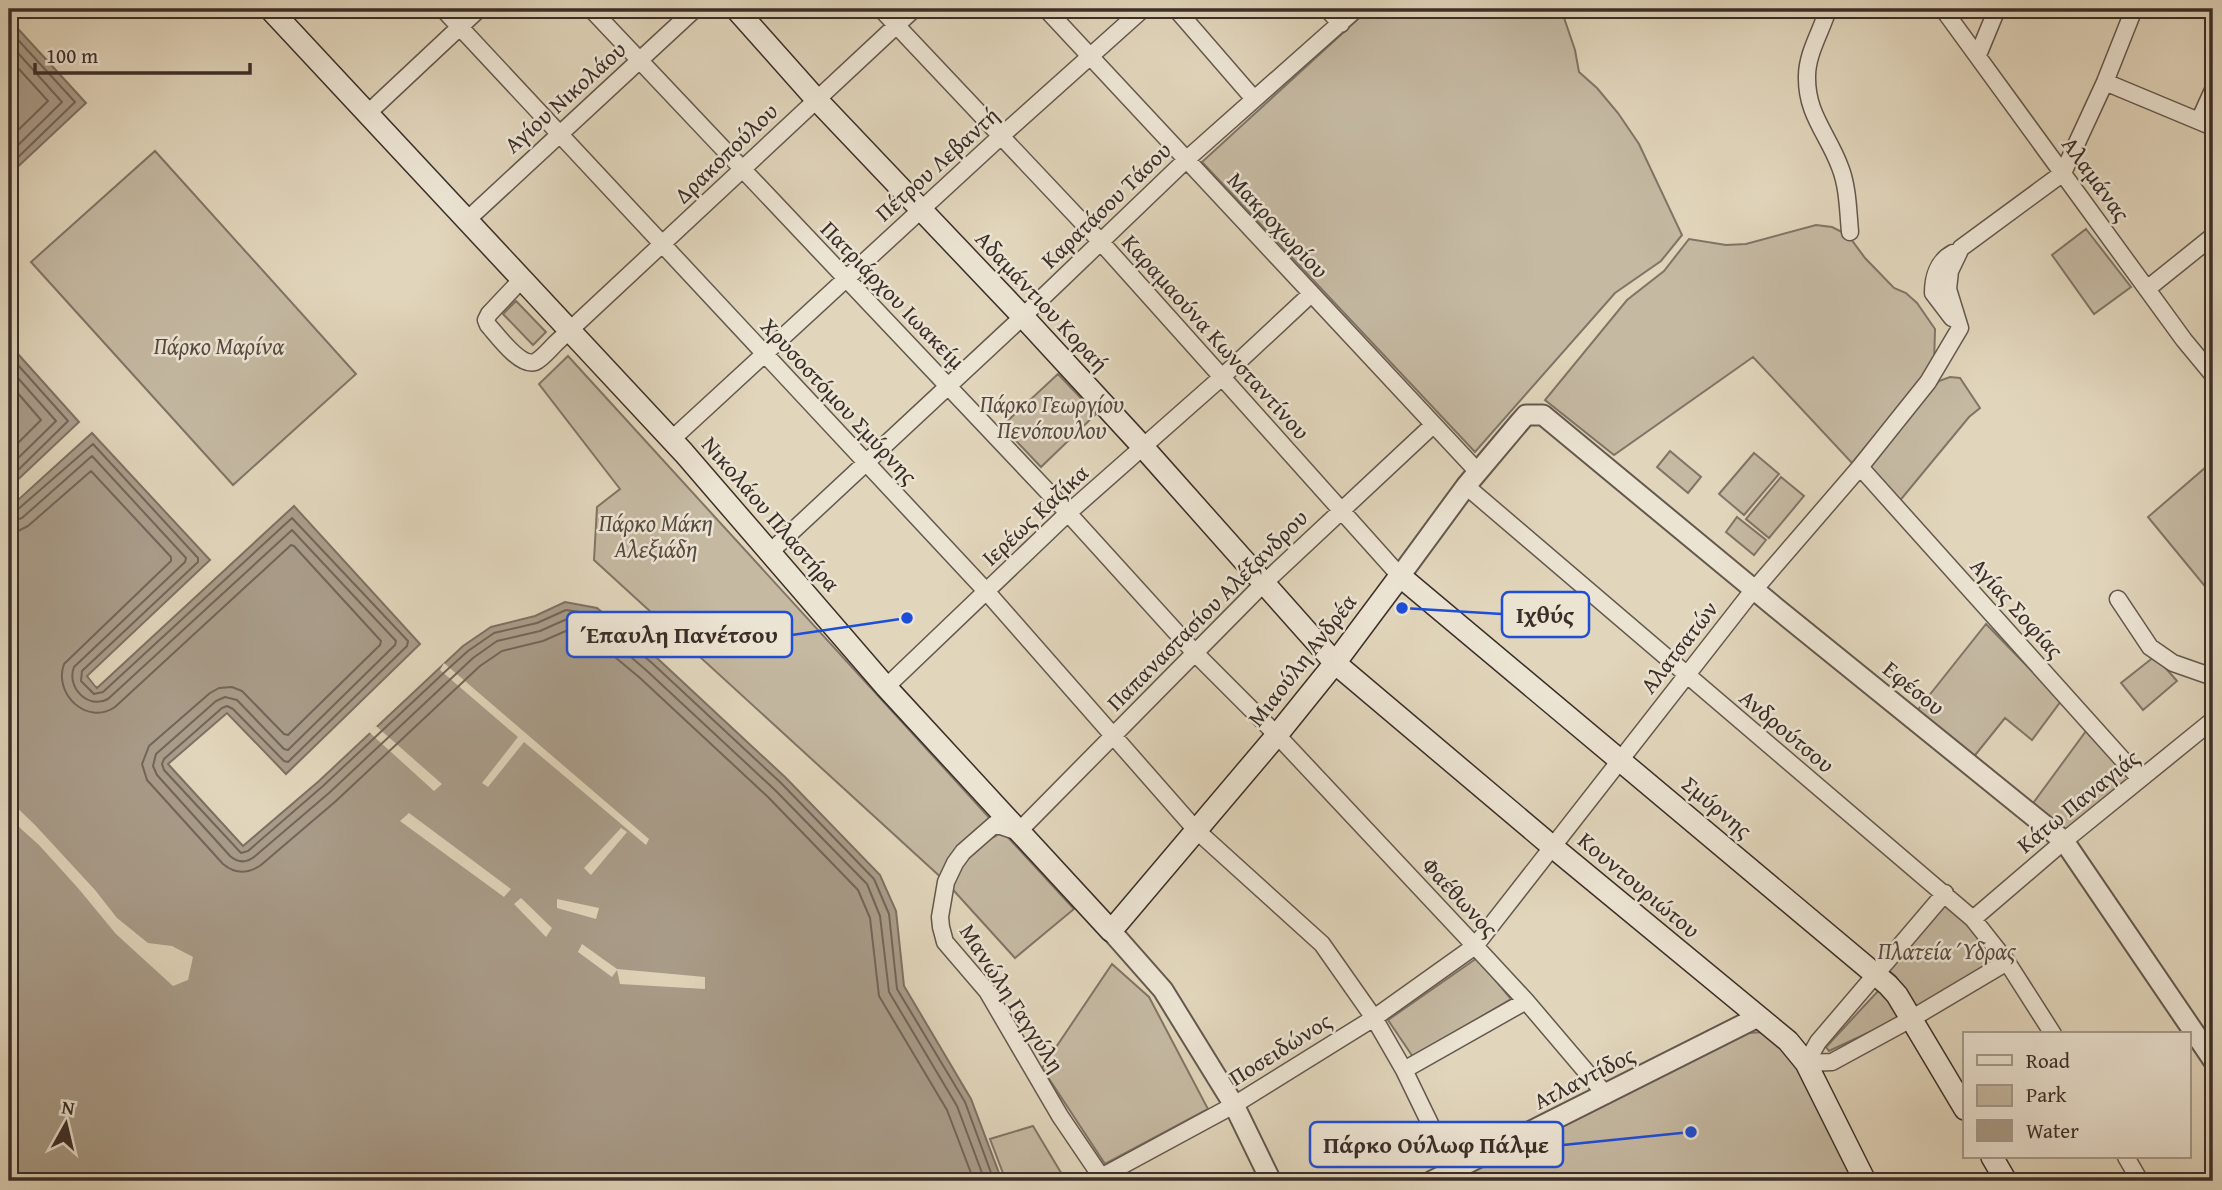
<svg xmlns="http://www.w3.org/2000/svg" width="2222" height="1190" viewBox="0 0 2222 1190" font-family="'Gentium Book Plus',serif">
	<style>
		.green { fill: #c5b9a2; stroke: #807466; stroke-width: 2 }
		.water { fill: #a99c89; stroke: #7d7063; stroke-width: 2 }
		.pier { fill: #e1d5bb }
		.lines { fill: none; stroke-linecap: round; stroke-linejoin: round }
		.shore { stroke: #726559; stroke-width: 2 }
		.minor-casing { stroke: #64584e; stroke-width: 19 }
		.tertiary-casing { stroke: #64584e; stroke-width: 23 }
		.secondary-casing { stroke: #3b2e29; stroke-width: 24 }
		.minor { stroke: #ece4d3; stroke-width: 16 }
		.tertiary { stroke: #ece4d3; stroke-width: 19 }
		.secondary { stroke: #ece4d3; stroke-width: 21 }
		.labels { text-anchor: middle; stroke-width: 5; stroke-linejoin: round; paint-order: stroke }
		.street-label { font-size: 23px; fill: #3b2e29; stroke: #ece4d3 }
		.park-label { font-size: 23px; font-style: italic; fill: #574a41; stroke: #ece4d3 }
		.leader { fill: none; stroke: #1d4ed8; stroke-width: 2.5 }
		.callout-dot { fill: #1d4ed8; stroke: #ece4d3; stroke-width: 2.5 }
		.callout { fill: #ece4d3; stroke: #1d4ed8; stroke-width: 2.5 }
		.callout-label { font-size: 24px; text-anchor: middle; font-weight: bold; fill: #3b2e29 }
	</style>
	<rect width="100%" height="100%" fill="#e1d5bb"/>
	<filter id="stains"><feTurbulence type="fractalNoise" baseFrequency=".00286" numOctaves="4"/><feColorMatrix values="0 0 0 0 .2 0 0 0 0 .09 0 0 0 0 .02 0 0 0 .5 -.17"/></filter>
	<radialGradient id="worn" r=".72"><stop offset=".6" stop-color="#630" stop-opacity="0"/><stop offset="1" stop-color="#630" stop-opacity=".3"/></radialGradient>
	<!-- green -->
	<path class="green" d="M1369 9H1561L1575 50 1579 72 1597 88 1618 113 1639 144 1682 235 1661 261 1615 293 1475 452 1202 162Z
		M155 151 356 374 233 485 31 262Z
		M1816 225 1832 227 1848 235 1865 258 1894 288 1906 293 1917 303 1935 329 1934 365 1852 463 1753 357 1614 455 1545 400 1627 300 1664 271 1689 239 1726 245 1746 244Z
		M2086 229 2131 287 2094 314 2052 255Z
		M516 301 546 332 533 345 503 314Z
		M568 356 995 824 976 847 1003 832 1074 909 1015 958 946 882 594 560 597 507 620 489 539 384Z
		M1058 374 1096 414 1041 467 1002 426Z
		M1950 377 1960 378 1980 408 1969 417 1898 503 1867 468 1939 381Z
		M1670 451 1701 477 1688 493 1657 467Z
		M1754 453 1779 474 1744 515 1719 494Z
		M2213 461V600L2204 585 2148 517Z
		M1781 477 1804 496 1769 538 1746 519Z
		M1737 517 1766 540 1754 555 1726 532Z
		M1986 624 2061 701 2032 740 2005 718 1972 759 1916 712Z
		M2155 656 2177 681 2143 710 2121 683Z
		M2086 731 2130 778 2063 834 2031 806Z
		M1945 902 1964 918 1999 962 1916 1009 1896 977 1886 968Z
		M1477 958 1511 999 1413 1057 1388 1020Z
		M1112 964 1149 997 1208 1109 1105 1164 1042 1068Z
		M1879 990 1902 1017 1829 1051 1826 1047Z
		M1765 1032 1800 1061 1858 1181H1450L1747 1033Z
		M1033 1126 1066 1181H1006L990 1139Z"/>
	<!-- water -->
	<path class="water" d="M9 19 86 103 9 175Z
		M9 344 79 422 9 488Z
		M92 433 210 560 87 676 97 688 294 506 420 644 286 774 227 713 168 764 243 846 319 781 463 646 491 627 535 616 565 602 597 608 657 658 786 778 880 875 896 911 904 986 971 1099 1002 1181H9V508Z"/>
	<!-- pier -->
	<path class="pier" d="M90 430 91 431 9 507V504Z
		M208 565 91 677 97 683 216 575 96 686 89 677Z
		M444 663 649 839 646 845 524 742 488 787 482 783 518 737 440 670Z
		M376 726 442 784 434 791 369 732Z
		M9 800 35 825 95 890 117 918 148 943 172 946 193 957 188 980 173 986 116 934 78 888 39 845 9 818Z
		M409 813 511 889 504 897 400 821Z
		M621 828 627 832 591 875 584 868Z
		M521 898 552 928 546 937 514 904Z
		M557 899 599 908 596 919 557 908Z
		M582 944 617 969 705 977V989L620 984 617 970 612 977 578 952Z"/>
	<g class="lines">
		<!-- shore -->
		<path class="shore" d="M9 30 75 102 9 166
			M9 43 62 102 9 154
			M9 58 48 101 9 139
			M9 355 68 421 9 479
			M9 368 56 421 9 467
			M9 383 41 420 9 452
			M9 513 16 511 93 444 198 558V562L82 671 81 681 94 694 103 692 292 518 408 641 407 646 288 762 284 761 233 709 227 706 222 708 164 759 162 764 164 770 241 853 248 851 323 786 449 668 468 651 494 633 537 623 566 610 593 614 652 663 781 783 874 879 889 914 897 989 965 1102 994 1181
			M9 522 22 518 92 456 186 558 185 562 74 667C66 687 88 710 108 699L292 530 396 641 395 645 288 750 284 749 237 700 225 697 216 701 156 754 153 766 157 775 230 856C238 863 246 863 254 857L329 793 473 658 497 641 540 631 567 619 590 622 646 670 775 790 867 884 880 916 889 992 957 1106 985 1181
			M9 532 18 531 28 526 91 471 171 557V561L64 664C53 694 87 726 115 707L291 545 294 546 381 641 380 645 288 735 284 734 242 691 232 687 219 688 210 693 149 746 142 764 147 780 223 864C235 874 248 874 261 865L336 801 480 666 502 651 543 641 568 630 585 632 640 678 768 797 858 890 870 918 879 996 947 1110 974 1181"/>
		<!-- minor casing -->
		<g class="minor-casing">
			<path id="minor" d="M443 9 986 591 1196 830 1322 944 1374 1018 1404 1070 1453 1171
				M591 9 1068 513 1196 654 1277 735 1475 946 1526 1001 1606 1095
				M881 9 1100 241 1400 576
				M1046 9 1478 472
				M1176 9 1254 99
				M1327 9 1341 24
				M1828 9C1822 30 1807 53 1807 76 1806 114 1828 134 1840 167 1848 187 1848 211 1850 232
				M1943 9 2184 340 2213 375
				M1978 55 1997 9
				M2105 82 2213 127
				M368 113 479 9
				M2199 121 2213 90
				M467 220 695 9
				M522 279 489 314 486 320 488 325C497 335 520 367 535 362 542 359 550 349 556 343L914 9
				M2147 289 2213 236
				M1952 318 1933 293C1933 277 1938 261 1953 253
				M671 440 1000 137 1143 9
				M1860 467 2140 779
				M1466 486 1973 919 2007 962 2053 1034
				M769 553 1017 322 1187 159 1356 9
				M2118 599 2150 647 2173 663 2213 677
				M886 687 1068 513 1222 377 1311 294
				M1945 893 1818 1042 1806 1063 1832 1062 1911 1019 2007 962
				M1973 919 2064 841 2213 720
				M1404 1070 1526 1001
				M2126 1157 2140 1181
				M1101 1177 1234 1105 1374 1018 1475 946 1747 598 1860 467 1928 382 1960 328 1948 289 1950 271 1961 248 2063 173 2105 82 2134 9
				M1104 1181 1060 1116 987 991 945 942 941 927 940 917 946 882 955 863 963 852 995 824 1018 832 1263 584 1432 426"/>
		</g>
		<!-- tertiary casing -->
		<g class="tertiary-casing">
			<path id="tertiary" d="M1400 576 1466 486 1519 423 1526 415H1543L1775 607 2064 841 2213 1060
				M1111 931 1163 990 1234 1105 1271 1181
				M1432 1181 1758 1017"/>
		</g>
		<!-- secondary casing -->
		<g class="secondary-casing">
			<path id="secondary" d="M270 9 684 453 886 687 1111 931 1277 735 1335 663 1400 576 1888 985 1897 995 1965 1109
				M736 9 816 99 1027 321 1143 447 1335 663 1554 848 1788 1041 1806 1063 1865 1181
				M1992 1157 2006 1181"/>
		</g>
		<!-- minor -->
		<use href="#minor" class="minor"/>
		<!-- tertiary -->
		<use href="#tertiary" class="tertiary"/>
		<!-- secondary -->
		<use href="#secondary" class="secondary"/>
	</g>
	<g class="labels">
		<!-- street labels -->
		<g class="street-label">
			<text transform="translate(565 97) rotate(-42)" y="8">Αγίου Νικολάου</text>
			<text transform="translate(726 153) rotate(-44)" y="8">Δρακοπούλου</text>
			<text transform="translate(937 164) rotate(-42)" y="8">Πέτρου Λεβαντή</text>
			<text transform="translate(2096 179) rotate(54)" y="8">Αλαμάνας</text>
			<text transform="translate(1106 205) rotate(-44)" y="8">Καρατάσου Τάσου</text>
			<text transform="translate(1278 225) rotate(47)" y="8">Μακροχωρίου</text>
			<text transform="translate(893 295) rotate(46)" y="8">Πατριάρχου Ιωακείμ</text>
			<text transform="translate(1042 301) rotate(47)" y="8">Αδαμάντιου Κοραή</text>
			<text transform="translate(1216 337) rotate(48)" y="8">Καραμαούνα Κωνσταντίνου</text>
			<text transform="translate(839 401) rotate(47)" y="8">Χρυσοστόμου Σμύρνης</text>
			<text transform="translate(771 514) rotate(49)" y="8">Νικολάου Πλαστήρα</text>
			<text transform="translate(1035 515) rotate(-43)" y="8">Ιερέως Καζίκα</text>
			<text transform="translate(2017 608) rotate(48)" y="8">Αγίας Σοφίας</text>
			<text transform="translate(1207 610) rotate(-45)" y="8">Παπαναστασίου Αλέξανδρου</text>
			<text transform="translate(1679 647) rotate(-52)" y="8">Αλατσατών</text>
			<text transform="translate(1302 660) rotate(-52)" y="8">Μιαούλη Ανδρέα</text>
			<text transform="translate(1914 688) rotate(39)" y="8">Εφέσου</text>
			<text transform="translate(1787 731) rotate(40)" y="8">Ανδρούτσου</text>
			<text transform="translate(2078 801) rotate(-39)" y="8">Κάτω Παναγιάς</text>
			<text transform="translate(1717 807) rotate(40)" y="8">Σμύρνης</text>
			<text transform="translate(1639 885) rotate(40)" y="8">Κουντουριώτου</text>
			<text transform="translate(1460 897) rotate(47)" y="8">Φαέθωνος</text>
			<text transform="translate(1012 998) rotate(57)" y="8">Μανώλη Γαγγύλη</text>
			<text transform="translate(1280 1049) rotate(-32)" y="8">Ποσειδώνος</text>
			<text transform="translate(1584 1078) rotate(-27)" y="8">Ατλαντίδος</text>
		</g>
		<!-- park labels -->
		<g class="park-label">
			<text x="219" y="354">Πάρκο Μαρίνα</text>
			<text x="1052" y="412">Πάρκο Γεωργίου<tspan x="1052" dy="26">Πενόπουλου</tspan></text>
			<text x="656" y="531">Πάρκο Μάκη<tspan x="656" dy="26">Αλεξιάδη</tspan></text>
			<text x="1947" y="959">Πλατεία Ύδρας</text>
		</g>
	</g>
	<!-- callouts -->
	<path class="leader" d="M1402 608L1502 614M907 618L792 635M1691 1132L1563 1145"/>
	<g class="callout-dot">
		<circle cx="1402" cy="608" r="7"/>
		<circle cx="907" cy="618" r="7"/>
		<circle cx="1691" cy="1132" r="7"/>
	</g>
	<g class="callout">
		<rect x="1502" y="592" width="87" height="45" rx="7"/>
		<rect x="567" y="612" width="225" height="45" rx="7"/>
		<rect x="1310" y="1122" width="253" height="45" rx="7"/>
	</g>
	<g class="callout-label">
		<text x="1545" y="623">Ιχθύς</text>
		<text x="679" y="643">Έπαυλη Πανέτσου</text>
		<text x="1436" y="1153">Πάρκο Ούλωφ Πάλμε</text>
	</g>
	<!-- margin -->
	<rect width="2222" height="1190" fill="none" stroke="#e1d5bb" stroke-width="35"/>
	<rect x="10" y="10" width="2201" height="1169" fill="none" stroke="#3b2e29" stroke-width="3.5"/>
	<rect x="18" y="18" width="2187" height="1155" fill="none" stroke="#3b2e29" stroke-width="2"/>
	<!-- legend -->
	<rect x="1963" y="1032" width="228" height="126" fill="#ece4d3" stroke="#a59b8f" stroke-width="2"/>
	<rect x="1977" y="1055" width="35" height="10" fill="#ece4d3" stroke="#a59b8f" stroke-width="2"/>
	<text x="2026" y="1068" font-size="21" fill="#3b2e29">Road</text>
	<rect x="1977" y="1085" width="35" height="21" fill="#c5b9a2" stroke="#a59b8f" stroke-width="2"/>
	<text x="2026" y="1102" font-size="21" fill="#3b2e29">Park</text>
	<rect x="1977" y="1120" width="35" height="21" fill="#a99c89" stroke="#a59b8f" stroke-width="2"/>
	<text x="2026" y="1138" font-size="21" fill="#3b2e29">Water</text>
	<!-- north arrow -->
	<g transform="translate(66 1124) rotate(8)" stroke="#ece4d3" stroke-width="5" paint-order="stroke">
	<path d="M0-5L12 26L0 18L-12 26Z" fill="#3b2e29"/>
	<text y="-10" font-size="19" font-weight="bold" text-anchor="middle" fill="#3b2e29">N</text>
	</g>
	<!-- scale -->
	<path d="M35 63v10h215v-10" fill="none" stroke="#3b2e29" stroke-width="3.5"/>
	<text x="46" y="63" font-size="21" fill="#3b2e29" stroke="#ece4d3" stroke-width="5" paint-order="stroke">100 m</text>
	<rect width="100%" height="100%" filter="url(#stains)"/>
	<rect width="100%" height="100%" fill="url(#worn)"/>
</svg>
